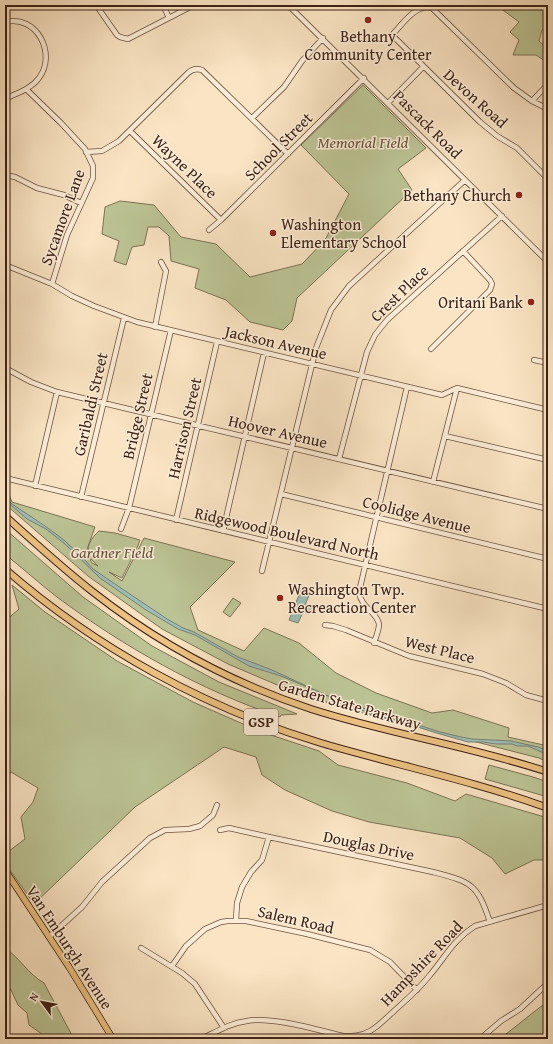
<svg xmlns="http://www.w3.org/2000/svg" width="553" height="1044" viewBox="0 0 553 1044" font-family="'Gentium Book Plus',serif">
	<style>
		.green { fill: #bcc495; stroke: #7c7255 }
		.water { fill: #9ebeb6; stroke: #777f76 }
		.lines { fill: none; stroke-linecap: round; stroke-linejoin: round }
		.minor-casing { stroke: #6c5240; stroke-width: 6 }
		.major-casing { stroke: #3d2115; stroke-width: 7 }
		.highway-casing { stroke: #3d2115; stroke-width: 8 }
		.minor { stroke: #fcedd8; stroke-width: 4.5 }
		.major { stroke: #edc282; stroke-width: 5.5 }
		.highway { stroke: #edc282; stroke-width: 6 }
		.poi-dot { fill: #8f2418; stroke: #fcedd8; stroke-width: 1.5 }
		.labels { text-anchor: middle; stroke-width: 3; stroke-linejoin: round; paint-order: stroke }
		.shield { fill: #fcedd8; stroke: #765e50; stroke-width: 1 }
		.shield-label { font-size: 15px; font-weight: bold; fill: #3d2115 }
		.poi-label { font-size: 16px; fill: #3d2115; stroke: #fcedd8; text-anchor: end }
		.street-label { font-size: 16px; fill: #3d2115; stroke: #fcedd8 }
		.park-label { font-size: 16px; font-style: italic; fill: #63523b; stroke: #fcedd8 }
	</style>
	<rect width="100%" height="100%" fill="#fae4c3"/>
	<filter id="stains"><feTurbulence type="fractalNoise" baseFrequency=".005" numOctaves="4"/><feColorMatrix values="0 0 0 0 .2 0 0 0 0 .09 0 0 0 0 .02 0 0 0 .5 -.17"/></filter>
	<radialGradient id="worn" r=".72"><stop offset=".6" stop-color="#630" stop-opacity="0"/><stop offset="1" stop-color="#630" stop-opacity=".3"/></radialGradient>
	<!-- green -->
	<path class="green" d="M496 5H548V26L542 30 539 41 548 49V63L536 55H513L519 40 510 32 519 22Z
		M363 85 426 148 398 169 412 190 297 298 292 321 283 330 250 322 226 300 195 288 199 269 171 261 169 236 159 227H148L144 245 132 247 126 265 114 261 119 241 102 234 105 207 120 201 154 205 181 237 216 244 250 277 302 264 325 240 349 194 301 145Z
		M5 486 12 502 95 527 86 552 92 563 98 566C96 564 92 561 90 557 85 547 92 537 99 531L115 533 140 540 137 548 122 578 109 572 122 581 144 538 235 562 190 607 198 630 244 651 264 628 299 643 336 673 376 693 432 713 453 710 509 728 508 737 548 746V762L539 758 351 710 296 693 228 664 162 629 88 576 5 504Z
		M5 529 83 597 152 646 219 682 297 714 281 715 280 717C200 690 124 647 57 597 39 583 22 568 5 554Z
		M12 585 45 612 117 661 193 702 259 731 319 751 338 765 407 783 455 801 466 794 548 818V860H534L505 874 492 858 460 838 369 822 332 811 285 790 262 775 256 757 224 747 135 807 34 904 5 863V854L25 839 21 817 33 802 38 788 11 772 5 779V621L19 609Z
		M233 598 241 603 230 617 223 612Z
		M489 765 533 777 548 782V797L485 779Z
		M5 948C20 958 28 974 44 983L74 1039H49L29 1025 27 1013 18 1005 11 990 5 983Z
		M548 1001V1039H501L506 1034Z"/>
	<!-- water -->
	<path class="water" d="M5 497 12 504 45 526 64 540 84 559 93 569 106 578 167 619 183 628 194 632 238 657 272 670 328 696 356 705 387 718 415 724 440 732 461 737 472 739 511 741 538 747 548 751V755L528 746H517L512 744H496L483 742H468L433 732 418 727 378 717 281 676 249 666 195 635 178 629 146 610 100 578 65 544 46 529 27 519 5 500Z
		M301 590 310 593 305 605 312 607 309 614 303 612 298 623 289 620Z"/>
	<g class="lines">
		<!-- minor casing -->
		<g class="minor-casing">
			<path id="minor" d="M96 5 117 35 120 37 128 39 194 5
				M163 5 169 18
				M288 5 548 262
				M5 22C37 14 57 54 39 78 31 89 17 93 5 99
				M26 89 61 123 85 149 93 166V178L67 235 52 284
				M532 101 548 84
				M388 103 423 67
				M548 109 532 101 514 88 432 8C416 3 402 25 392 35L480 122 497 136 517 148 548 179
				M252 118 284 87 302 61 323 38
				M130 131 221 220
				M86 152 102 151 119 141 188 73C192 69 196 68 202 70L288 154
				M5 175 15 177 37 188 64 195 81 203
				M209 230 221 220 364 78
				M5 265 52 284 72 296 94 306 137 322 442 395 457 388 548 410
				M155 327 166 271 161 262
				M431 349 490 290 492 284 490 280 463 251
				M534 360 548 363
				M5 368 31 382 57 392 548 509
				M445 436 548 460
				M339 459 367 352 375 335 387 320 502 216
				M5 478 548 609
				M433 482 457 388
				M35 486 57 392
				M281 494 548 559
				M81 497 124 318
				M176 520 217 342
				M121 529 129 508 171 330
				M223 531 264 353
				M262 571 316 348 331 310 349 286 465 180
				M325 625 333 626 346 630 409 656 483 674 506 683 526 695 548 701
				M374 643C376 637 379 630 379 624 377 612 361 608 359 592L407 387
				M220 830 229 828 269 837 433 872C471 882 477 883 490 922
				M236 920 237 903 242 887 251 872 262 860 269 837
				M49 937 82 907 102 882 150 838 165 830 189 829 200 826 213 815 217 805
				M141 948 182 973 195 984 224 1028
				M172 966 186 946 205 929 221 922 228 921H246L307 934 370 950 390 962 417 990
				M201 1039C216 1032 230 1023 247 1021 272 1016 317 1030 343 1036 353 1036 362 1036 370 1031 379 1026 386 1018 393 1012 406 1000 419 989 430 975 446 956 453 940 475 926L548 905
				M480 1039 501 1021 520 1009 548 983"/>
		</g>
		<!-- major casing -->
		<g class="major-casing">
			<path id="major" d="M5 870 69 967 113 1039"/>
		</g>
		<!-- highway casing -->
		<g class="highway-casing">
			<path id="highway" d="M5 516C34 542 62 568 93 592 158 643 232 683 311 709 389 734 470 746 548 772
				M5 569C96 648 205 708 321 743 396 765 474 781 548 808"/>
		</g>
		<!-- minor -->
		<use href="#minor" class="minor"/>
		<!-- major -->
		<use href="#major" class="major"/>
		<!-- highway -->
		<use href="#highway" class="highway"/>
	</g>
	<!-- markers -->
	<g class="poi-dot">
		<circle cx="368" cy="20" r="4"/>
		<circle cx="519" cy="195" r="4"/>
		<circle cx="273" cy="233" r="4"/>
		<circle cx="531" cy="302" r="4"/>
		<circle cx="280" cy="598" r="4"/>
	</g>
	<g class="labels">
		<!-- shield labels -->
		<rect class="shield" x="244" y="709" width="34" height="26" rx="3"/>
		<g class="shield-label">
			<text x="261" y="727">GSP</text>
		</g>
		<!-- poi labels -->
		<g class="poi-label">
			<text x="368" y="42" text-anchor="middle">Bethany<tspan x="368" dy="18">Community Center</tspan></text>
			<text x="511" y="201">Bethany Church</text>
			<text x="281" y="230" text-anchor="start">Washington<tspan x="281" dy="18">Elementary School</tspan></text>
			<text x="523" y="308">Oritani Bank</text>
			<text x="288" y="595" text-anchor="start">Washington Twp.<tspan x="288" dy="18">Recreaction Center</tspan></text>
		</g>
		<!-- street labels -->
		<g class="street-label">
			<text transform="translate(476 98) rotate(42)" y="6">Devon Road</text>
			<text transform="translate(428 124) rotate(45)" y="6">Pascack Road</text>
			<text transform="translate(278 146) rotate(-45)" y="6">School Street</text>
			<text transform="translate(185 166) rotate(44)" y="6">Wayne Place</text>
			<text transform="translate(62 217) rotate(-70)" y="6">Sycamore Lane</text>
			<text transform="translate(399 293) rotate(-44)" y="6">Crest Place</text>
			<text transform="translate(276 342) rotate(13)" y="6">Jackson Avenue</text>
			<text transform="translate(90 404) rotate(-77)" y="6">Garibaldi Street</text>
			<text transform="translate(137 416) rotate(-77)" y="6">Bridge Street</text>
			<text transform="translate(184 428) rotate(-77)" y="6">Harrison Street</text>
			<text transform="translate(278 431) rotate(13)" y="6">Hoover Avenue</text>
			<text transform="translate(417 514) rotate(14)" y="6">Coolidge Avenue</text>
			<text transform="translate(287 533) rotate(13)" y="6">Ridgewood Boulevard North</text>
			<text transform="translate(440 649) rotate(14)" y="6">West Place</text>
			<text transform="translate(350 704) rotate(16)" y="6">Garden State Parkway</text>
			<text transform="translate(369 845) rotate(12)" y="6">Douglas Drive</text>
			<text transform="translate(296 919) rotate(13)" y="6">Salem Road</text>
			<text transform="translate(70 947) rotate(57)" y="6">Van Emburgh Avenue</text>
			<text transform="translate(421 963) rotate(-46)" y="6">Hampshire Road</text>
		</g>
		<!-- park labels -->
		<g class="park-label">
			<text x="363" y="148">Memorial Field</text>
			<text x="112" y="558">Gardner Field</text>
		</g>
	</g>
	<!-- margin -->
	<rect width="553" height="1044" fill="none" stroke="#fae4c3" stroke-width="20"/>
	<rect x="6" y="6" width="541" height="1032" fill="none" stroke="#3d2115" stroke-width="2"/>
	<rect x="10" y="10" width="533" height="1024" fill="none" stroke="#3d2115"/>
	<!-- north arrow -->
	<g transform="translate(42 1002) rotate(302)" stroke="#fcedd8" stroke-width="3" paint-order="stroke">
	<path d="M0-3L7 15L0 10L-7 15Z" fill="#3d2115"/>
	<text y="-6" font-size="11" font-weight="bold" text-anchor="middle" fill="#3d2115">N</text>
	</g>
	<rect width="100%" height="100%" filter="url(#stains)"/>
	<rect width="100%" height="100%" fill="url(#worn)"/>
</svg>
